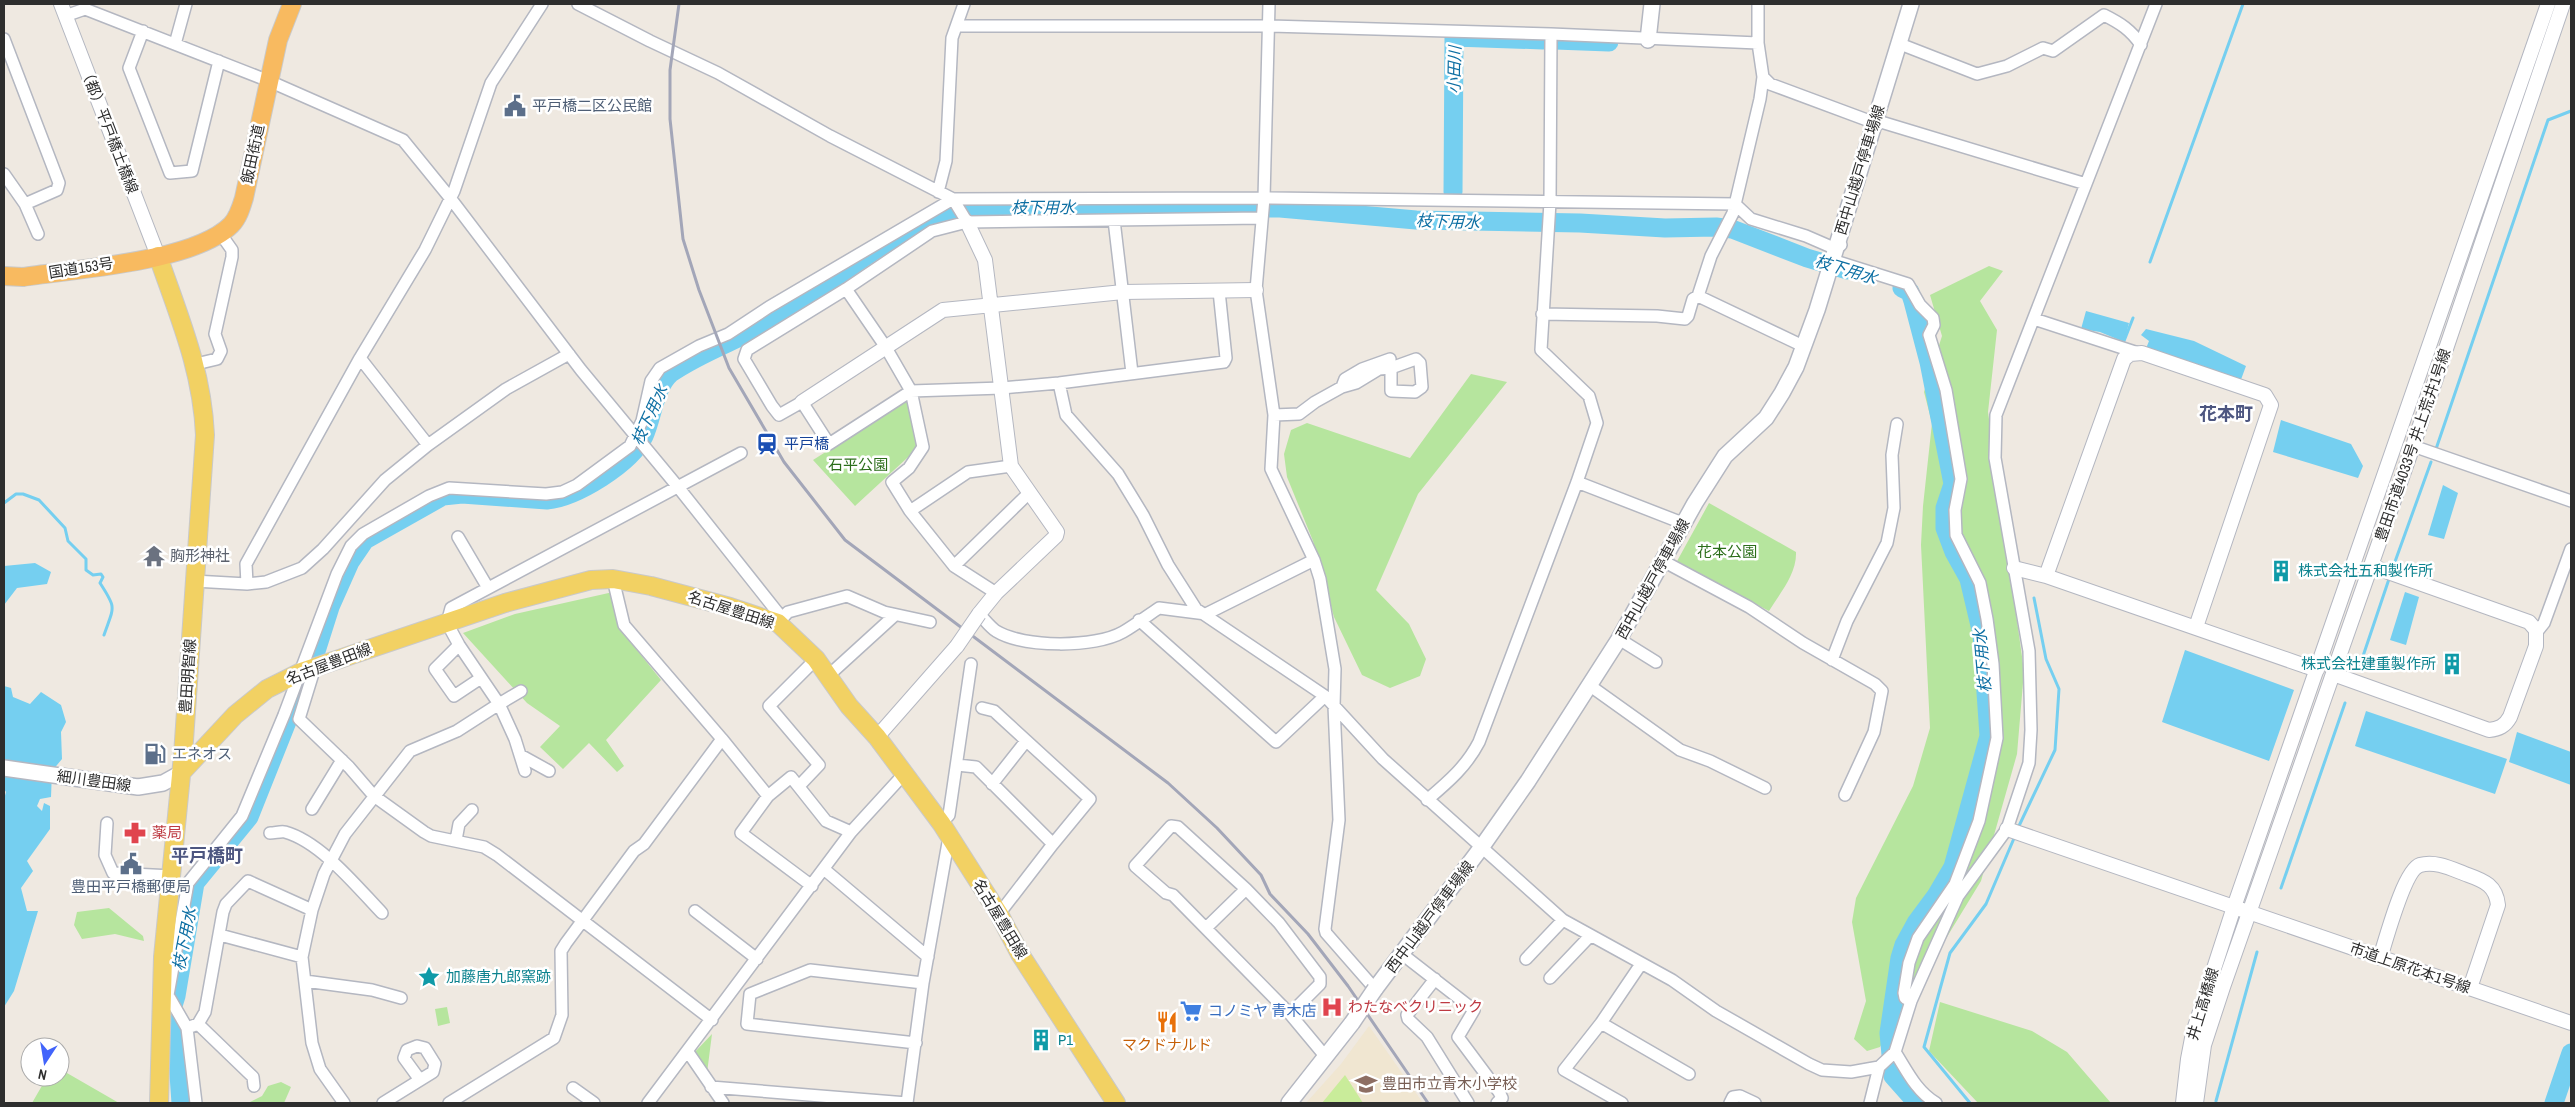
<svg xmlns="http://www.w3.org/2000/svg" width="2575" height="1107" viewBox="0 0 2575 1107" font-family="'Archivo Narrow','Noto Sans JP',sans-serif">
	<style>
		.education { fill: #f0e6d1 }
		.green { fill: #b6e59e }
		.pitch { fill: #c9ec9a }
		.water { fill: #75cff0 }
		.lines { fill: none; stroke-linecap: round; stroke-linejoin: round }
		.stream { stroke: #75cff0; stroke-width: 3 }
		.river { stroke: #75cff0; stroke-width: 19 }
		.minor-casing { stroke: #b4b7c1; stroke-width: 14 }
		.tertiary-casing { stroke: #b4b7c1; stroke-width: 16 }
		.secondary-casing { stroke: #b4b7c1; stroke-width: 18 }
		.primary-casing { stroke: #c9c9c9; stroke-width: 20 }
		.trunk-casing { stroke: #c9c9c9; stroke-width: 20 }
		.minor { stroke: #fff; stroke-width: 11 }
		.tertiary { stroke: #fff; stroke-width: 14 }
		.secondary { stroke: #fff; stroke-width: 15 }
		.primary { stroke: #f2d163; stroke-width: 18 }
		.trunk { stroke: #f8ba60; stroke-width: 18 }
		.rail { stroke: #a3a6b8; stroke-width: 3 }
		.tertiary-bridge-casing { stroke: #b4b7c1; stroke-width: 16; stroke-linecap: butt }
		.secondary-bridge-casing { stroke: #b4b7c1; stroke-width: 18; stroke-linecap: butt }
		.tertiary-bridge { stroke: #fff; stroke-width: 14 }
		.secondary-bridge { stroke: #fff; stroke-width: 15 }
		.labels { text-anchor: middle; stroke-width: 5; stroke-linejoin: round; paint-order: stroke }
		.service-label { font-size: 15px; fill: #4e5e75; stroke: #fff; text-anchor: start }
		.street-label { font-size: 15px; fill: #2e2e2e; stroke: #fff }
		.transit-label { font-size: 15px; fill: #164399; stroke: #fff; text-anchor: start }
		.park-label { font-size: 15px; fill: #2c6e1b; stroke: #fff }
		.worship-label { font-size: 15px; fill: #5b616d; stroke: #fff; text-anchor: start }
		.culture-label { font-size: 15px; fill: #0d838f; stroke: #fff; text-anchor: start }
		.health-label { font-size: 15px; fill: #be3a42; stroke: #fff; text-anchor: start }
		.shop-label { font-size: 15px; fill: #366cbe; stroke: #fff; text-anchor: start }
		.food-label { font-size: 15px; fill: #c56008; stroke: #fff }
		.education-label { font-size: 15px; fill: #785e54; stroke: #fff; text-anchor: start }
		.water-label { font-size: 16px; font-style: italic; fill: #0d6fa3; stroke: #fff }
		.quarter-label { font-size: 18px; font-weight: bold; fill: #4d5680; stroke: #fff }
	</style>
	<rect width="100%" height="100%" fill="#efe9e1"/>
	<!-- education -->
	<path class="education" d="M1369 1026 1423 1103H1306L1341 1064Z"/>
	<!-- green -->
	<path class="green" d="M1989 266 2003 271 1980 301 1997 330 1988 412 2024 671 2017 754 1981 881 1880 1047 1867 1051 1854 1039 1866 1001 1852 922 1856 898 1913 786 1930 728 1921 545 1923 506 1932 423 1924 392 1942 336 1930 295Z
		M1471 374 1507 382 1418 494 1376 590 1409 624 1426 659 1420 676 1390 688 1362 675 1334 617 1313 541 1287 477 1284 454 1291 430 1307 423 1410 458Z
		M909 399 918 448 855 506 813 460Z
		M1709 503 1796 552C1797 574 1780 593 1769 611L1676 563Z
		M622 590 621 630 661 680 606 740 624 766 617 772 589 743 563 769 540 747 560 726 527 703 463 633 515 614Z
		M109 908 143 936 144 941 115 934 82 939 74 925 77 912Z
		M1940 1002 2032 1031 2067 1052 2111 1103H1978L1929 1051Z
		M447 1007 450 1023 438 1026 435 1009Z
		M712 1034 707 1073 693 1054Z
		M60 1069 119 1103H32L47 1077H60Z
		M281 1082 291 1087 284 1103H248L262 1096 268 1086Z"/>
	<!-- pitch -->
	<path class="pitch" d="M1345 1075 1363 1103H1322Z"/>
	<!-- water -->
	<path class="water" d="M2086 311 2129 323 2124 342 2100 332 2081 329Z
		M2146 329 2194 341 2246 366 2239 385 2145 351 2149 341 2141 335Z
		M2281 420 2351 444 2363 466 2358 478 2273 452Z
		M2443 485 2458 493 2444 539 2428 535Z
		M35 563 51 572 47 584 17 588 4 605V566Z
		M2405 592 2419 597 2406 645 2390 640Z
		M2185 650 2294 690 2269 761 2162 722Z
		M4 686 11 688 13 697 30 704 41 692 61 705 66 722 61 732 62 759 52 771 51 797 40 799 37 806 42 811 44 803 50 806V829L27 861 33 871 21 888 27 911H38L14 991 4 1007V799L6 792 4 789Z
		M2366 711 2507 759 2495 794 2355 746Z
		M2517 732 2571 752V785L2509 762Z"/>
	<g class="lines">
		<!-- stream -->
		<path class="stream" d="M2150 262 2243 4
			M2124 341 2133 318
			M2436 449 2548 120 2571 111
			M4 503 16 494H23L39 500 65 528 68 541 86 559V570L93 575 101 574 103 577 100 583C117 609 114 606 104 635
			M2392 570 2431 462
			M2360 665 2390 576
			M2018 828 2055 750 2059 689 2046 659 2034 598
			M2281 888 2345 703
			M2216 1101 2257 952
			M1970 1103 1924 1047 1950 953 1986 904 2015 836"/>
		<!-- river -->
		<path class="river" d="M1555 40 1609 42
			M1453 192 1454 37 1543 40
			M1902 288 1910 292 1913 301 1929 362 1953 484 1945 508V528L1954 552 1969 579 1982 634 1989 736 1953 867 1936 896 1916 923 1904 945 1900 958 1889 1033 1893 1076 1917 1103
			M316 651 330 607 350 562 365 540 443 496 462 494 547 500C576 497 631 464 644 436 653 416 654 388 671 373 704 350 745 338 779 316 842 278 906 213 982 207L1280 208 1416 220 1580 223 1665 228 1716 227 1732 229 1807 258 1847 270
			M181 1103 177 1045 171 1012 176 996 195 883 249 817 302 684
			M2554 1103 2571 1053"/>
		<!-- minor casing -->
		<g class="minor-casing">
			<path id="minor" d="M578 4 650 41 718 73 830 136 953 199 1264 198 1735 204 1751 219 1806 236 1836 249 1841 245
				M1269 4 1264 198 1256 290 1274 415 1271 469 1314 560 1320 579 1335 669 1334 706 1339 820 1325 929 1326 933 1375 989
				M65 16 85 9 269 81 403 140 451 199 581 370 678 487 782 618
				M958 26H1269L1551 34 1758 43
				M143 31 129 68 170 173 192 171 219 61
				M4 39 59 183 57 190 25 204
				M175 44 186 4
				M1900 44 1977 74 2007 66 2043 48 2053 51 2104 15C2120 23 2131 30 2141 45
				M1763 77 1770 84 1875 123 1881 122 2086 184
				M4 174 25 204 38 234
				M938 192 946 161 952 38 964 4
				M953 199 967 222
				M1114 220 1132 373
				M1832 260 1908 284 1920 305 1933 318 1934 325 1929 335 1946 390 1961 479 1955 510 1956 535 1980 583 1987 619 1993 664 1997 738 1979 821 1955 884 1918 938 1909 963 1904 993 1905 998 1911 1001
				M846 289 885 346 911 391 923 447 909 468 892 482 910 511
				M1219 291 1226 358 1224 362 1059 383 1002 388 911 391 829 444 802 402 779 415 772 406 744 359 747 350 846 289 932 231 967 222 1262 218
				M1698 296 1803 346
				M1542 314 1657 316 1685 319 1688 316 1693 299 1698 296 1711 256 1733 213 1760 99 1763 77 1758 43V4
				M2034 319 2138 353
				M360 358 428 445
				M196 364 217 359 221 351 215 334 232 257V250L220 233
				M1059 383 1066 415 1118 474 1143 515 1168 565 1196 609 1325 696 1383 759 1563 920 1672 980 1716 1011 1809 1064 1822 1070 1851 1072 1879 1067 1895 1052 1911 1001 1958 896 2007 829 2029 763 2031 730 2029 651 1995 458 1996 415 2156 4
				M1342 387 1345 379 1362 369 1390 359
				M1274 415 1299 414 1315 402 1342 387 1356 383 1379 369 1391 368V391L1415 392 1422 387 1420 363 1416 359 1391 368
				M2413 446 2571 501
				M1577 482 1685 524
				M458 537 488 588
				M1663 561 1749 607 1803 643 1875 684 1882 691 1874 732 1845 795
				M954 566 1029 493
				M613 579 624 625 722 739
				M194 581 247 584 246 564 360 358 425 250 454 191 491 83 542 4
				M247 584 266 582 302 568 323 549 385 480 428 445 506 389 569 354
				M996 593 954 566 910 511 968 472 1011 466
				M979 614C984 619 990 627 996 631 1024 648 1095 648 1123 632 1135 625 1147 616 1159 608L1206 614 1314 560
				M1139 620 1276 742 1325 696
				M778 623 788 612 847 596 884 612 930 622
				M2536 633 2544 623 2571 549
				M1619 639 1656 662
				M459 645 435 669 454 696 481 678
				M1832 660 1847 621 1887 543 1894 508 1892 455 1897 424
				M315 667 299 719 349 767 374 796 424 832 431 836 484 847 497 855 712 1020
				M828 676 895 615
				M1589 685 1680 750 1710 761 1765 788
				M521 691 499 704 515 739 525 771
				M982 708 994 711 1090 799 1053 844
				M520 755 549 771
				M957 765 976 767 1053 844 999 914
				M992 784 1026 741
				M800 785 819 765 769 706 816 659
				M1427 800C1448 782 1466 767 1479 742L1577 482 1597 423 1589 396 1541 350 1550 202 1551 34
				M312 809 342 760
				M107 823 105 855 113 873 172 876
				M941 823 949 815 971 664
				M270 833C275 833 281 831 285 832 321 842 357 887 382 913
				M456 840 459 824 472 810
				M825 870 928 957
				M812 886 741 833 768 796 791 777 826 821 851 832
				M1246 889 1279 923 1320 977V984L1290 1014
				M312 910 324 874 345 834 410 751 457 731 499 704 459 645 447 623 451 608 741 453
				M695 911 757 959
				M1206 928 1246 889 1178 827 1171 826 1135 866 1166 893 1173 895 1290 1014 1325 1056
				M220 935 302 957
				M1402 954 1474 1010 1458 1037 1499 1092 1502 1098 1497 1103
				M1526 959 1563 920
				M1550 978 1590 936
				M1435 979 1407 1015 1408 1019 1427 1037 1468 1103
				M305 981 372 990 401 998
				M162 994 168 995 187 1028 196 1103
				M168 995 188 883 242 816 284 715 337 574 351 546 363 534 429 496 449 488 546 494 562 492 577 485 630 446 642 421 651 381 660 368 699 346 728 334 769 307 953 199
				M1601 1023 1689 1074
				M198 1024 253 1077 254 1086
				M187 1028 198 1024 205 1012 223 912 226 904 248 881 312 910 302 957 312 1043 320 1069 344 1103
				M916 1043 747 1024 750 994 810 970 923 983
				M688 1052 723 1103
				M1895 1052C1907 1071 1916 1091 1936 1103
				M711 1087 907 1103 923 983 949 837
				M573 1088 594 1103
				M383 1103 433 1072 435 1064 425 1048 417 1046 407 1050 404 1058 420 1080
				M449 1103 554 1038 562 1015 561 951 566 943 634 851 644 844 722 739 768 796
				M648 1103 851 832 904 774
				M1622 1103 1564 1070 1601 1023 1641 964
				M1730 1103 1733 1097 1740 1096 1755 1103
				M1870 1103 1879 1067"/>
		</g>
		<!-- tertiary casing -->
		<g class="tertiary-casing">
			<path id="tertiary" d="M61 4 158 256
				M967 222 985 260 1011 466 1057 532 1056 536 996 593 979 614
				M802 402 943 310 1123 292 1256 290
				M2014 568 2046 576 2317 670
				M2046 576 2124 359 2130 354 2142 353 2265 395 2271 405 2196 627
				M2333 674 2489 730C2499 729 2505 726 2510 717L2536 646V630L2529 622 2371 566
				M877 737 957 646
				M2007 829 2571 1023
				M2380 958C2386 940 2404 870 2420 865 2436 860 2454 870 2468 875 2485 881 2496 886 2498 905L2470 988
				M2183 1103 2188 1059 2193 1033 2234 907 2548 4
				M2196 1103 2204 1045 2223 987 2413 446 2563 4"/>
		</g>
		<!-- secondary casing -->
		<g class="secondary-casing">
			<path id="secondary" d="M1648 40 1652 4
				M4 768 138 787 163 783 181 773
				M1375 989 1481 848 1528 781 1619 639 1695 503 1725 456 1766 418 1782 393 1796 367 1817 310 1911 4
				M1289 1103 1352 1023"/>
		</g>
		<!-- primary casing -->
		<g class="primary-casing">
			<path id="primary" d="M158 256C179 317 202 369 205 435L183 755 163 957 159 1103
				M181 773 235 715 267 689 301 672 505 603 591 580 613 579 651 586 730 607 778 623 816 659 849 706 877 737 941 823 999 914 1020 954 1116 1103"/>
		</g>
		<!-- trunk casing -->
		<g class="trunk-casing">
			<path id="trunk" d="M4 276 23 277C75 269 194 262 231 225 238 218 241 208 244 198L278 40 292 4"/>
		</g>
		<!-- minor -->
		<use href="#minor" class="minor"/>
		<!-- tertiary -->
		<use href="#tertiary" class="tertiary"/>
		<!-- secondary -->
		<use href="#secondary" class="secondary"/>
		<!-- primary -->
		<use href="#primary" class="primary"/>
		<!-- trunk -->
		<use href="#trunk" class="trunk"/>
		<!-- rail -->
		<path class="rail" d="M679 4 670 70V119L683 239 699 290 729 368 784 462 845 540 1168 783 1217 828 1261 875 1270 894 1308 934 1348 986 1428 1103"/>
		<!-- tertiary-bridge casing -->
		<g class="tertiary-bridge-casing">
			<path id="tertiary-bridge" d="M957 646 979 614"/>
		</g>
		<!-- secondary-bridge casing -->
		<g class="secondary-bridge-casing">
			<path id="secondary-bridge" d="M1352 1023 1375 989"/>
		</g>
		<!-- tertiary-bridge -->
		<use href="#tertiary-bridge" class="tertiary-bridge"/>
		<!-- secondary-bridge -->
		<use href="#secondary-bridge" class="secondary-bridge"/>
	</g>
	<!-- icons -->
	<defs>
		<g id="civic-bare" transform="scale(1.725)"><path d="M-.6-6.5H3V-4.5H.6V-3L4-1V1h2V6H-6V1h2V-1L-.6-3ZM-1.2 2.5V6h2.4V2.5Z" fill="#5c6f8a" stroke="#fff" stroke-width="2.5" paint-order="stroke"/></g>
		<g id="station-bare" transform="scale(1.725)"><path d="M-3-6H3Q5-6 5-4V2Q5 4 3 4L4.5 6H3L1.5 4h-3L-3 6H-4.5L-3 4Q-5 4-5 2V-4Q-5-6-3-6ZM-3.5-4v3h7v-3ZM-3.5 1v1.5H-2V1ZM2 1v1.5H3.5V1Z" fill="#1a4fb4" stroke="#fff" stroke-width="2.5" paint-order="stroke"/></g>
		<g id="temple-bare" transform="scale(1.725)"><path d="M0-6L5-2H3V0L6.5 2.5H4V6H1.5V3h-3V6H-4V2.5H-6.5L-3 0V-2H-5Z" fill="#6b7280" stroke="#fff" stroke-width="2.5" paint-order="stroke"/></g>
		<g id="building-bare" transform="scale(1.725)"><path d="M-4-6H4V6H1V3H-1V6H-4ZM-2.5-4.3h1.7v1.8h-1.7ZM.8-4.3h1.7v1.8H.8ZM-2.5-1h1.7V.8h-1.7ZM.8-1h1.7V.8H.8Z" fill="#0f9aa8" stroke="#fff" stroke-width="2.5" paint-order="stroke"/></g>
		<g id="fuel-bare" transform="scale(1.725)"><path d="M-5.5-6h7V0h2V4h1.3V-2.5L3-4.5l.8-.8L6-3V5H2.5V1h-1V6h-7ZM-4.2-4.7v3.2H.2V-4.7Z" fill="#5c6f8a" stroke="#fff" stroke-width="2.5" paint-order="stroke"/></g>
		<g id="pharmacy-bare" transform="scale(1.725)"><path d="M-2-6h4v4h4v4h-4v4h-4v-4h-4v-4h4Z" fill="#e0444e" stroke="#fff" stroke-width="2.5" paint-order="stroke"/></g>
		<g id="sight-bare" transform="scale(1.725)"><path d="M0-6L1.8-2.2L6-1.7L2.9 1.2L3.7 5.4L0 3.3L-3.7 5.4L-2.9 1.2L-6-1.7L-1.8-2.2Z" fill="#0f9aa8" stroke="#fff" stroke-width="2.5" paint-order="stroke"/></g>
		<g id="hospital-bare" transform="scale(1.725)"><path d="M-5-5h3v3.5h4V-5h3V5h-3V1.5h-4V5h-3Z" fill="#e0444e" stroke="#fff" stroke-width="2.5" paint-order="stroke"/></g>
		<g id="supermarket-bare" transform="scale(1.725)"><path d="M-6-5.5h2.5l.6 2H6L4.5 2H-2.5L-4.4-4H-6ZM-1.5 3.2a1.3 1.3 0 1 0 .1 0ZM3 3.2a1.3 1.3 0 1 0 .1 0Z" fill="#3f7fe0" stroke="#fff" stroke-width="2.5" paint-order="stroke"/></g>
		<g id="restaurant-bare" transform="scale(1.725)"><path d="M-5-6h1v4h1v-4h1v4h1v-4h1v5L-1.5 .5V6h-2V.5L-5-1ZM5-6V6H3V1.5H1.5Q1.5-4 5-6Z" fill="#e8710a" stroke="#fff" stroke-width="2.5" paint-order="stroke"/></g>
		<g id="school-bare" transform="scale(1.725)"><path d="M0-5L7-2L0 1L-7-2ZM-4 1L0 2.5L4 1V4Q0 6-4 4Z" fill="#8d6e63" stroke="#fff" stroke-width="2.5" paint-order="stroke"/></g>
	</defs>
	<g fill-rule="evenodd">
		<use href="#civic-bare" x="515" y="106"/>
		<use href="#station-bare" x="767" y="444"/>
		<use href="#temple-bare" x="154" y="556"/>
		<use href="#building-bare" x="2281" y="571"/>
		<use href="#building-bare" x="2452" y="664"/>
		<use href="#fuel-bare" x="155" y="754"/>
		<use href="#pharmacy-bare" x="135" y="833"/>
		<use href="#civic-bare" x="131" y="864"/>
		<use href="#sight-bare" x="429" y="977"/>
		<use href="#hospital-bare" x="1332" y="1007"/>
		<use href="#supermarket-bare" x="1191" y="1011"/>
		<use href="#restaurant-bare" x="1167" y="1022"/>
		<use href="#building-bare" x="1041" y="1040"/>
		<use href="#school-bare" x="1366" y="1084"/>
	</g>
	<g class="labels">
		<!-- service labels -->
		<g class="service-label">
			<text x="532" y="111">平戸橋二区公民館</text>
			<text x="172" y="759">エネオス</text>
			<text x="131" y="892" text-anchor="middle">豊田平戸橋郵便局</text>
		</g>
		<!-- street labels -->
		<g class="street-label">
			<text transform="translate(109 130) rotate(69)" y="5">（都）平戸橋土橋線</text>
			<text transform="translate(253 154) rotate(-78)" y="5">飯田街道</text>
			<text transform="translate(1860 170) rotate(-73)" y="5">西中山越戸停車場線</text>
			<text transform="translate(81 268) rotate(-9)" y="5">国道153号</text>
			<text transform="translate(2413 445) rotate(-71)" y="5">豊田市道4033号 井上荒井1号線</text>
			<text transform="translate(1653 579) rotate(-61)" y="5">西中山越戸停車場線</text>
			<text transform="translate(731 610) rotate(18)" y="5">名古屋豊田線</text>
			<text transform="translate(329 664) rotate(-21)" y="5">名古屋豊田線</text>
			<text transform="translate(188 676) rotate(-86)" y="5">豊田明智線</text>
			<text transform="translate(94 781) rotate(8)" y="5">細川豊田線</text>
			<text transform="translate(1430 917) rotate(-53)" y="5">西中山越戸停車場線</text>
			<text transform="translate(1000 919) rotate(59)" y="5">名古屋豊田線</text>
			<text transform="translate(2410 968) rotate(19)" y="5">市道上原花本1号線</text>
			<text transform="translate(2203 1004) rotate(-73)" y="5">井上高橋線</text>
		</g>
		<!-- transit labels -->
		<g class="transit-label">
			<text x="784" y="449">平戸橋</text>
		</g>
		<!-- park labels -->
		<g class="park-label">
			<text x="858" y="470">石平公園</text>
			<text x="1727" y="557">花本公園</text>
		</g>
		<!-- worship labels -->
		<g class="worship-label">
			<text x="170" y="561">胸形神社</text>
		</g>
		<!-- culture labels -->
		<g class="culture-label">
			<text x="2298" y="576">株式会社五和製作所</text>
			<text x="2436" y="669" text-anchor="end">株式会社建重製作所</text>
			<text x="446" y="982">加藤唐九郎窯跡</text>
			<text x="1058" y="1045">P1</text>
		</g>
		<!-- health labels -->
		<g class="health-label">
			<text x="152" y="838">薬局</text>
			<text x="1348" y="1012">わたなべクリニック</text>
		</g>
		<!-- shop labels -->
		<g class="shop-label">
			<text x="1208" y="1016">コノミヤ 青木店</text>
		</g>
		<!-- food labels -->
		<g class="food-label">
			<text x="1167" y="1050">マクドナルド</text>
		</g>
		<!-- education labels -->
		<g class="education-label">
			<text x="1382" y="1089">豊田市立青木小学校</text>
		</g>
		<!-- water labels -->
		<g class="water-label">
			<text transform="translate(1454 70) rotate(-89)" y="6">小田川</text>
			<text x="1043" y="213">枝下用水</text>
			<text transform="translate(1448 221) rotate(2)" y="6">枝下用水</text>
			<text transform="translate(1846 269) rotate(17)" y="6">枝下用水</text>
			<text transform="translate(649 415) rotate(-65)" y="6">枝下用水</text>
			<text transform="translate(1982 661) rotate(-95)" y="6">枝下用水</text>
			<text transform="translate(184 939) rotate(-79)" y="6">枝下用水</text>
		</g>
		<!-- quarter labels -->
		<g class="quarter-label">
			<text x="2226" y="420">花本町</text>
			<text x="207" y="862">平戸橋町</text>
		</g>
	</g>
	<!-- border -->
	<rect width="2575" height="1107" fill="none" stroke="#2e2e2e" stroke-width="10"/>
	<!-- north arrow -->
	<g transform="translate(45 1062) rotate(192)"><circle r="24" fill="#ffffff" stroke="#ababab"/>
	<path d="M0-4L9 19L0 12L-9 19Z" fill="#4264fb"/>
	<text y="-8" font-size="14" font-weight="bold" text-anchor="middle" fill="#2e2e2e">N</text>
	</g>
</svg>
